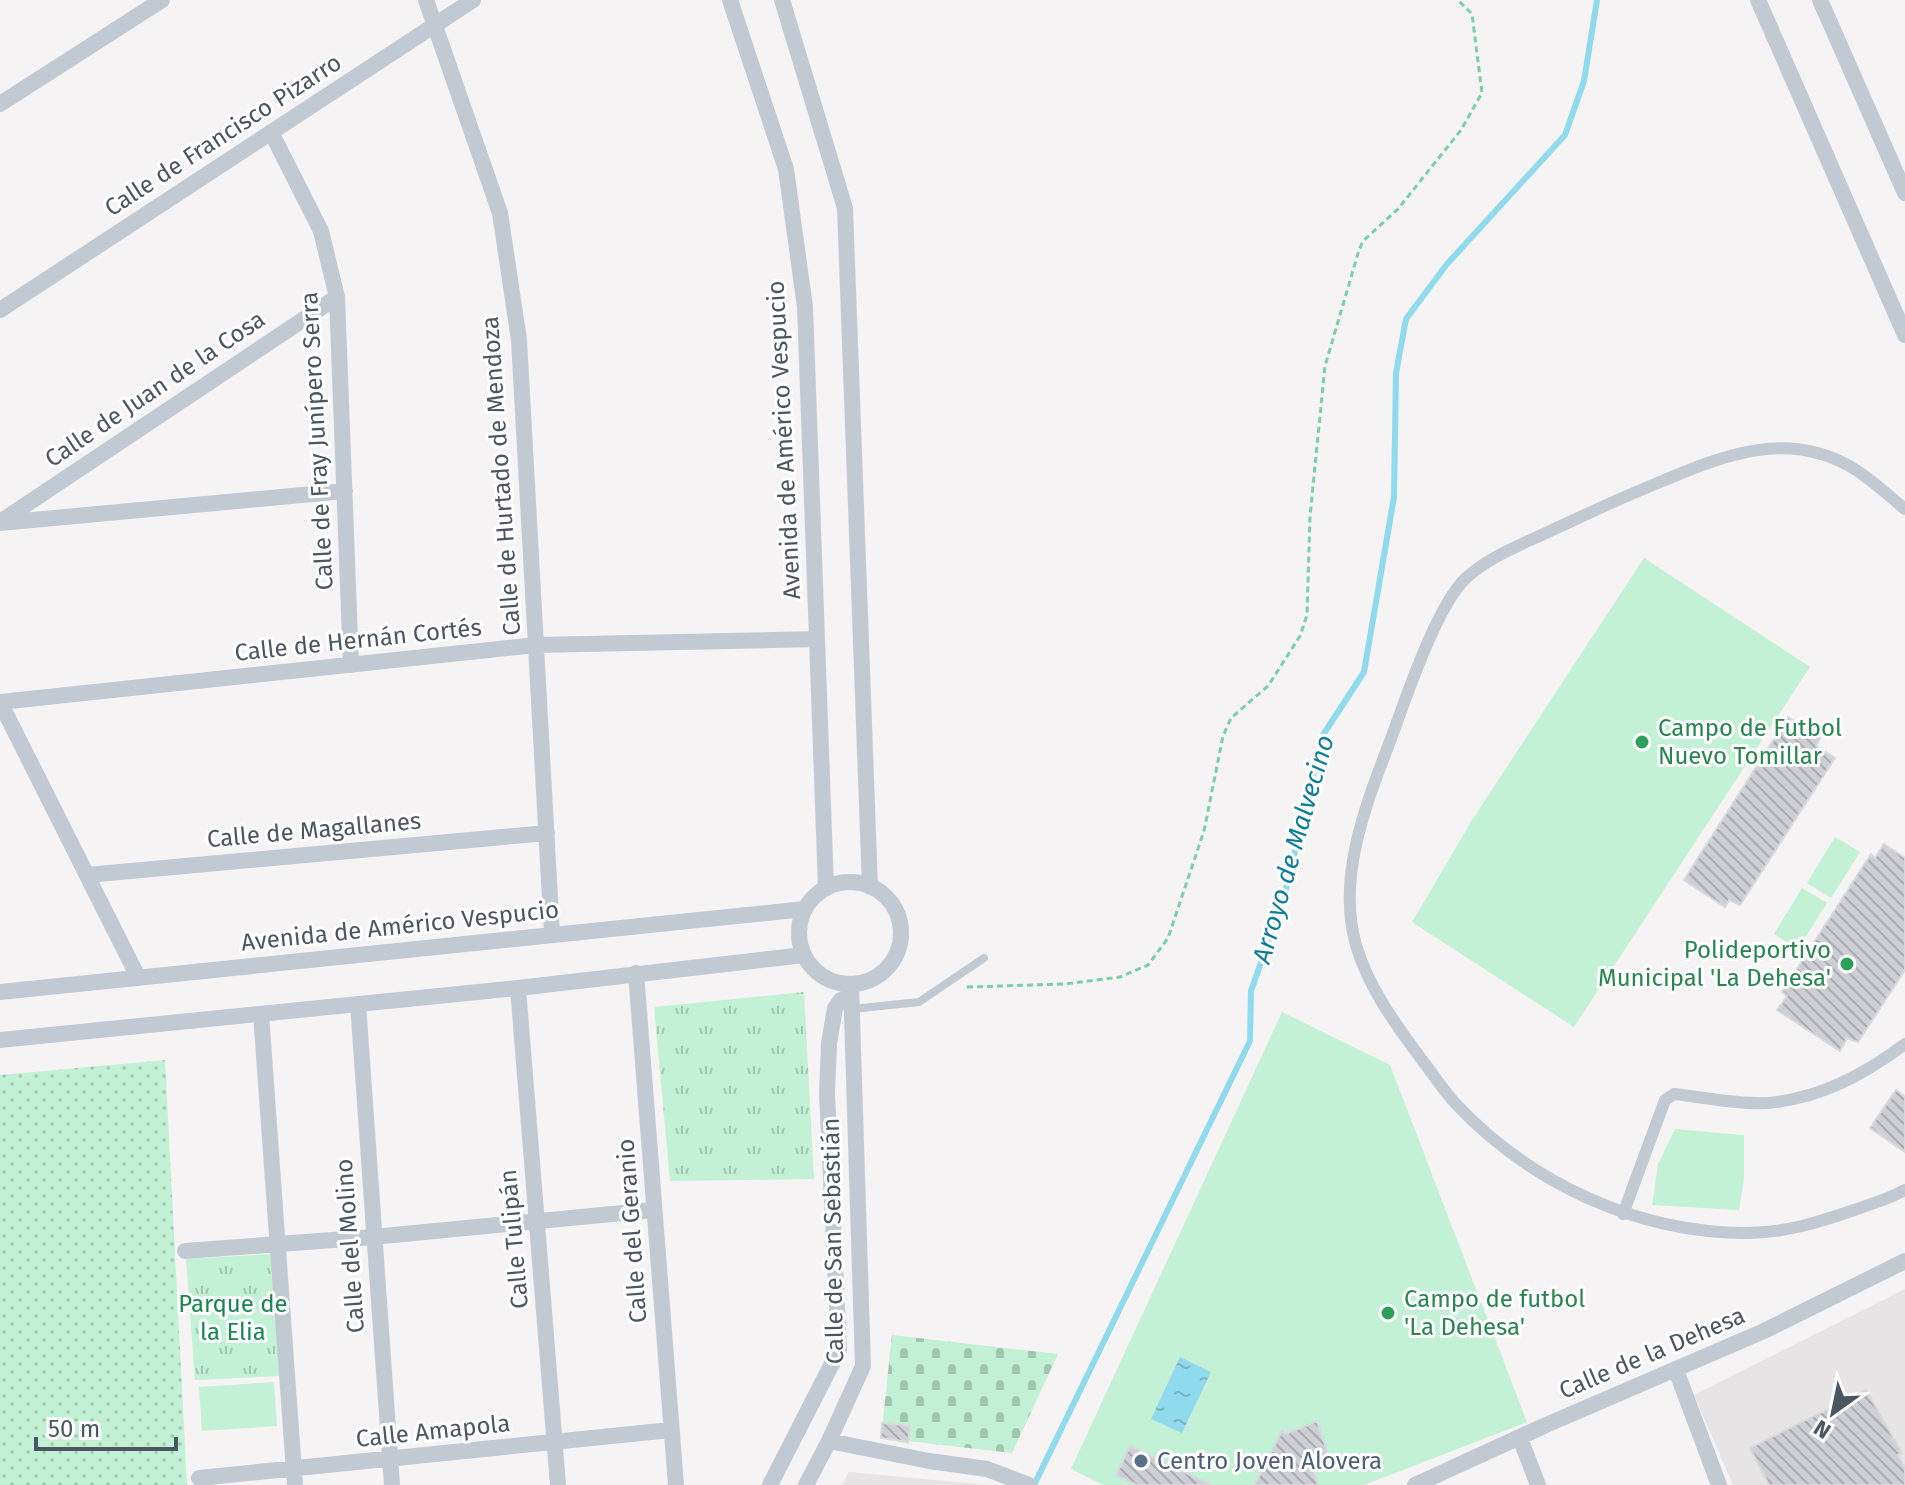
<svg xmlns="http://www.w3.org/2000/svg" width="1905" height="1485" viewBox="0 0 1905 1485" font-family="'Fira Sans',sans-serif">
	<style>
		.education { fill: #e6e4e5 }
		.grass { fill: url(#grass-dots) }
		.cemetery { fill: url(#cemetery-stones) }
		.park { fill: url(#park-tufts) }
		.pitch { fill: #c3f1d5 }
		.water { fill: url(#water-ripples) }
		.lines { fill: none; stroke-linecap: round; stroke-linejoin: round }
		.stream { stroke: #90daee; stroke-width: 6 }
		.building { fill: url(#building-back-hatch); stroke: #d7d9de; stroke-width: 2 }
		.path { stroke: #7ad0a6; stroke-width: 3; stroke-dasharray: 6 4; stroke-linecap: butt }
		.service { stroke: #c1cad2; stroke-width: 8 }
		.pedestrian { stroke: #c1cad2; stroke-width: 12 }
		.minor { stroke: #c1cad2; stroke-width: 16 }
		.leisure-dot { fill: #2e9e5b; stroke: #fff; stroke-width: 3 }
		.service-dot { fill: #5c6f8a; stroke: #fff; stroke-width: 3 }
		.labels { text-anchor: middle; stroke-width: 6; stroke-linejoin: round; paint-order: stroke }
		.street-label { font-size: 24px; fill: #4a5661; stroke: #fff }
		.leisure-label { font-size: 24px; fill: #27864d; stroke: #fff; text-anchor: start }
		.park-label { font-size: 24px; fill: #17864f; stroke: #fff }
		.service-label { font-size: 24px; fill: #4e5e75; stroke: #fff; text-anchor: start }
		.water-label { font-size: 26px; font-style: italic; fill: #0c7c9b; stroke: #fff }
	</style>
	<defs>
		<pattern id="grass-dots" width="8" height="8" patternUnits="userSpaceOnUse" patternTransform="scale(2)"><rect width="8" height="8" fill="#c3f1d5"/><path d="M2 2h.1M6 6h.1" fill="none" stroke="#a0c6b0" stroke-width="1.8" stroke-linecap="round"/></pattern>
		<pattern id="cemetery-stones" width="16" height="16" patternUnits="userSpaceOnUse" patternTransform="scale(2)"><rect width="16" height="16" fill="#c3f1d5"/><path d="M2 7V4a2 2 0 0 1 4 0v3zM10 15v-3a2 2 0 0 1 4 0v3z" fill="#a0c6b0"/></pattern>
		<pattern id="park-tufts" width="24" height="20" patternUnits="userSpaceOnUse" patternTransform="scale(2)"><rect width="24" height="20" fill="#c3f1d5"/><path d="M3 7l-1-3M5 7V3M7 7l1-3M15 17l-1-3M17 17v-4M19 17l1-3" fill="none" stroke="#a0c6b0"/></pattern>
		<pattern id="water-ripples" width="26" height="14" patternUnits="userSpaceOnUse" patternTransform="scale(2)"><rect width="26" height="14" fill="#90daee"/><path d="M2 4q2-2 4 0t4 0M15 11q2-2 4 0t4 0" fill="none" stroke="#78b4c4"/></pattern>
		<pattern id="building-back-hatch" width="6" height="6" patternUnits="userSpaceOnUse" patternTransform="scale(2)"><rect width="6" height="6" fill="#cdcfd5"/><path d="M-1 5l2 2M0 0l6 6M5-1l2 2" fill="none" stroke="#a8abb0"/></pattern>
	</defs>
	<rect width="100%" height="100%" fill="#f5f3f3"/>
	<!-- education -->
	<path class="education" d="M1905 1289V1485H1733L1694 1395Z
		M849 1472 989 1485H842Z"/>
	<!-- grass -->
	<path class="grass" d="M165 1060 187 1485H0V1075Z"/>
	<!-- cemetery -->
	<path class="cemetery" d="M892 1335 1058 1354 1012 1453 881 1438Z"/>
	<!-- park -->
	<path class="park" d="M804 992 814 1179 670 1181 654 1007Z
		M271 1254 280 1376 195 1380 186 1259Z"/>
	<!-- pitch -->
	<path class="pitch" d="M1644 558 1810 667 1574 1027 1412 922 1474 817Z
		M1835 837 1860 852 1831 898 1807 883Z
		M1802 888 1827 903 1798 949 1774 934Z
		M1282 1012 1390 1065 1527 1422 1364 1485H1103L1071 1469Z
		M1675 1129 1744 1135V1179L1739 1210 1652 1205 1658 1164Z
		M274 1382 277 1426 202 1431 199 1387Z"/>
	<!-- water -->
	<path class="water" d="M1180 1357 1211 1372 1182 1433 1151 1419Z"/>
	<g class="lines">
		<!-- stream -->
		<path class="stream" d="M1034 1485 1250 1041 1251 991 1284 897 1323 735 1364 672 1394 497 1396 373 1406 319 1447 264 1565 135 1584 81 1597 0"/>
	</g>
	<!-- building -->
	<path class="building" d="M1788 717 1820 738 1816 746 1835 758 1740 905 1729 900 1725 907 1684 880Z
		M1884 844 1905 858V970L1858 1042 1847 1038 1840 1051 1777 1010 1787 996 1782 992 1871 854 1875 858Z
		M1896 1090 1905 1097V1152L1870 1128Z
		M1866 1390 1902 1453 1898 1455 1905 1468V1485H1769L1750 1448Z
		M1317 1421 1331 1463 1313 1469 1318 1485H1255L1282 1431 1286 1434Z
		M882 1423 910 1426 908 1442 881 1438Z
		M1130 1446 1211 1485H1137L1116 1475Z"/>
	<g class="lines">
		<!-- path -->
		<path class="path" d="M967 987 1064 984 1120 977 1148 965 1168 938 1204 831 1223 736 1231 718 1268 686 1300 636 1307 615 1310 516 1325 366 1359 250 1363 241 1398 209 1461 130 1482 93 1472 14 1458 0"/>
		<!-- service -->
		<path class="service" d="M852 1009 919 1002 984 958"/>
		<!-- pedestrian -->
		<path class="pedestrian" d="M1905 509C1889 496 1873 481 1856 470 1783 424 1711 461 1641 490 1609 503 1579 518 1548 532 1520 545 1489 557 1466 578 1439 603 1409 688 1396 725 1371 793 1335 872 1356 945 1368 987 1396 1025 1422 1060 1433 1074 1443 1090 1455 1103 1530 1183 1637 1233 1747 1233 1784 1233 1820 1222 1854 1210 1871 1204 1889 1199 1905 1190
			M1623 1214 1665 1100 1674 1094C1703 1097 1740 1105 1768 1103 1821 1098 1863 1075 1905 1044"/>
		<!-- minor -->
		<path class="minor" d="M426 0 500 213 519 340 552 935
			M730 0 786 169 805 307 826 888
			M782 0 845 208 870 887
			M1758 0 1905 335
			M1820 0 1905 193
			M0 104 162 0
			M271 132 321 231 337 297 351 665
			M0 310 473 0
			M0 522 337 297
			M0 523 345 491
			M0 702 536 645 817 639
			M0 702 138 977
			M87 875 547 833
			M799 933a51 51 0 1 1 102 0a51 51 0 1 1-102 0Z
			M636 973 676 1485
			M518 988 558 1485
			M0 992 805 909
			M358 1004 392 1485
			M261 1014 295 1485
			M0 1040 518 988 804 955
			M185 1251 373 1237 654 1210
			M1676 1370 1719 1485
			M1520 1438 1538 1485
			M829 1441 929 1461 987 1469 1029 1485
			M199 1478 671 1430
			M770 1485 839 1350 827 1093 829 1044 835 1008 841 1000 851 996
			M806 1485 829 1441 863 1366 851 984
			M1415 1485 1546 1425 1764 1331 1905 1261"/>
	</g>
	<!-- markers -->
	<g class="leisure-dot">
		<circle cx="1642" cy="742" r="8"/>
		<circle cx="1847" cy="964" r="8"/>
		<circle cx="1388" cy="1313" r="8"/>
	</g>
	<circle class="service-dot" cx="1141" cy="1461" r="8"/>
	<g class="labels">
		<!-- street labels -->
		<g class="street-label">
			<text transform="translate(223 135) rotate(-33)" y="8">Calle de Francisco Pizarro</text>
			<text transform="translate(155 389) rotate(-34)" y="8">Calle de Juan de la Cosa</text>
			<text transform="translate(784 440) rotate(-93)" y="8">Avenida de Américo Vespucio</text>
			<text transform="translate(317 441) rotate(-93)" y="8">Calle de Fray Junípero Serra</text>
			<text transform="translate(501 476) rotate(-94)" y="8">Calle de Hurtado de Mendoza</text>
			<text transform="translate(358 640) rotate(-6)" y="8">Calle de Hernán Cortés</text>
			<text transform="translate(314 830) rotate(-5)" y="8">Calle de Magallanes</text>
			<text transform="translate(400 926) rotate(-6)" y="8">Avenida de Américo Vespucio</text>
			<text transform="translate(632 1231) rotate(-94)" y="8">Calle del Geranio</text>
			<text transform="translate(514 1239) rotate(-95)" y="8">Calle Tulipán</text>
			<text transform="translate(833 1241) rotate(-91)" y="8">Calle de San Sebastián</text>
			<text transform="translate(350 1246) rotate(-94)" y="8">Calle del Molino</text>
			<text transform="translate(1652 1353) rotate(-23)" y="8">Calle de la Dehesa</text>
			<text transform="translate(433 1431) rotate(-6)" y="8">Calle Amapola</text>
		</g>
		<!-- leisure labels -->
		<g class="leisure-label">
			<text x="1658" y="736">Campo de Futbol<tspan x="1658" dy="28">Nuevo Tomillar</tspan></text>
			<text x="1831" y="958" text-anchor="end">Polideportivo<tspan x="1831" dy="28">Municipal 'La Dehesa'</tspan></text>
			<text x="1404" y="1307">Campo de futbol<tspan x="1404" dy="28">'La Dehesa'</tspan></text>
		</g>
		<!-- park labels -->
		<g class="park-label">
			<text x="233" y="1312">Parque de<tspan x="233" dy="28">la Elia</tspan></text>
		</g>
		<!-- service labels -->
		<g class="service-label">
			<text x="1157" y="1469">Centro Joven Alovera</text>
		</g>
		<!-- water labels -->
		<g class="water-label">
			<text transform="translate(1293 849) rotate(-74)" y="9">Arroyo de Malvecino</text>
		</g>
	</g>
	<!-- north arrow -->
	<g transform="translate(1833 1413) rotate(213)" stroke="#ffffff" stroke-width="6" paint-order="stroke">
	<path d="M0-6L14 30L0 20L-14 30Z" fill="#4a5661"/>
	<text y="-12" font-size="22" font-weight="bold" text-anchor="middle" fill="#4a5661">N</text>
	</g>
	<!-- scale -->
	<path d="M36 1437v12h140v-12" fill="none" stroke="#4a5661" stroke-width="4"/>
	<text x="48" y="1437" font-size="24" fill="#4a5661" stroke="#ffffff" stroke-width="6" paint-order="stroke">50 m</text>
</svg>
